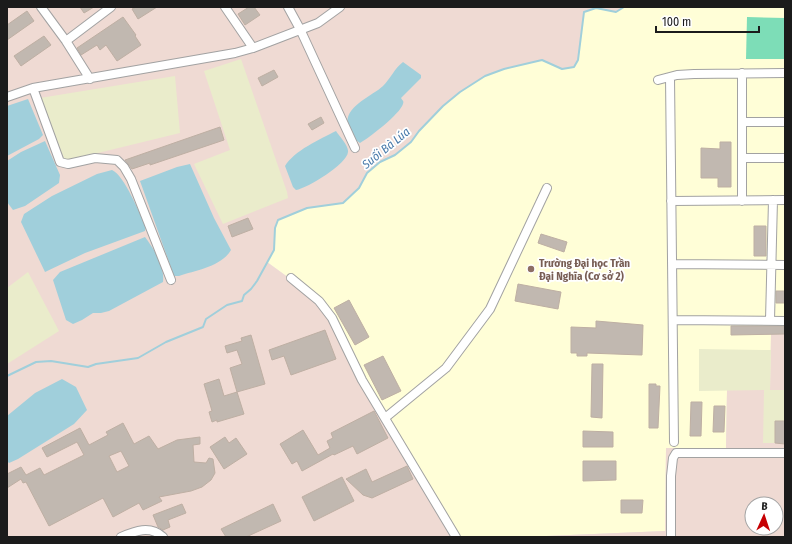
<svg xmlns="http://www.w3.org/2000/svg" width="792" height="544" viewBox="0 0 792 544" font-family="'Fira Sans Condensed',sans-serif">
	<style>
		.education { fill: #fffed7 }
		.military { fill: #efdad3; fill-rule: evenodd }
		.farmland { fill: #eaeccb }
		.pitch { fill: #7dddb7 }
		.water { fill: #a0cfdb }
		.lines { fill: none; stroke-linecap: round; stroke-linejoin: round }
		.stream { stroke: #a0cfdb; stroke-width: 2 }
		.building { fill: #c1b8b0; stroke: #beafa3; fill-rule: evenodd }
		.minor-casing { stroke: #a2a2a2; stroke-width: 10 }
		.minor { stroke: #fff; stroke-width: 8 }
		.education-dot { fill: #8d6e63; stroke: #fff; stroke-width: 1.5 }
		.labels { text-anchor: middle; stroke-width: 3.5; stroke-linejoin: round; paint-order: stroke }
		.education-label { font-size: 11px; font-weight: bold; fill: #785e54; stroke: #fff; text-anchor: start }
		.water-label { font-size: 12px; font-style: italic; fill: #497aaa; stroke: #fff }
	</style>
	<rect width="100%" height="100%" fill="#ede9e0"/>
	<!-- education -->
	<path class="education" d="M624 7H785V334H771L770 390 727 391 726 448 666 449 665 531 522 537H459L289 278 267 262 274 250 275 228 278 220 307 208 343 203 359 188 367 173 380 162 395 155 411 142 419 131 443 106 460 92 485 76 504 69 542 60 562 69 581 27 584 12 596 8 616 12Z"/>
	<!-- military -->
	<path class="military" d="M7 7H624L616 12 596 8 584 12 578 60 574 67 562 69 542 60 504 69 485 76 460 92 443 106 419 131 411 142 395 155 380 162 367 172 359 188 343 203 307 208 278 220 275 228 274 250 267 262 289 278 316 302 328 318 453 537H7Z
		M771 334H785V537H522L665 531 666 448H726L727 390H770ZM752 504H776V528H752Z"/>
	<!-- farmland -->
	<path class="farmland" d="M241 59 287 192 288 198 223 224 194 164 230 150 204 71Z
		M175 76 180 133 65 161 40 98Z
		M28 272 59 331 7 364V288Z
		M699 349 771 350 770 390H785V421H775V443H763L764 390 699 391Z"/>
	<!-- pitch -->
	<path class="pitch" d="M747 17 785 18V59H746Z"/>
	<!-- water -->
	<path class="water" d="M403 62 421 75V78L401 98C403 101 404 101 403 104 400 114 369 138 360 143 354 139 352 135 349 129 340 108 371 97 383 86 391 78 394 69 403 62Z
		M28 99 43 135 39 139 7 156V106Z
		M336 131C339 136 349 146 348 152 347 164 308 188 296 190L293 187 285 166C294 151 320 139 336 131Z
		M45 141 60 175 59 183 25 206 13 210 7 202V161L21 152Z
		M190 164 214 218 231 250C221 267 196 270 179 276H174L140 181 177 167Z
		M112 170C125 176 139 213 146 226L145 231 85 253 45 272 21 222 24 214 52 196 97 174Z
		M145 237C154 249 165 266 163 282L109 311 101 313H93L82 320 73 324 66 320 53 280 60 272Z
		M62 379 76 387 87 410 74 424 18 459 9 463 7 461V416L35 393Z"/>
	<g class="lines">
		<!-- stream -->
		<path class="stream" d="M7 376 36 362 51 361 88 367 96 364 138 358 166 342 203 327 206 319 227 305 242 301 244 295 251 289 257 281 274 250 275 228 278 220 307 208 343 203 359 188 367 173 380 162 395 155 411 142 419 131 443 106 460 92 485 76 504 69 542 60 562 69 574 67 578 60 584 12 596 8 616 12 624 7"/>
	</g>
	<!-- building -->
	<path class="building" d="M80 7H94L84 13Z
		M136 7H157L138 19 132 9Z
		M249 7H254L260 15 245 25 238 14Z
		M27 11 34 21 7 40V25Z
		M123 17 136 35 135 36 141 45 117 61 106 45 100 50 97 45 81 55 77 48Z
		M44 36 51 45 21 66 14 56Z
		M274 70 278 77 262 86 258 78Z
		M321 117 324 123 312 130 308 124Z
		M220 127 224 140 150 165V163L132 169 125 160Z
		M720 142H731V187H718V178H701V148L720 149Z
		M248 218 253 229 232 237 228 226Z
		M754 226H766V256H754Z
		M541 234 567 242 564 252 538 243Z
		M518 284 561 292 558 309 515 301Z
		M776 291H785V303H776Z
		M349 300 369 337 355 345 334 308Z
		M596 321 643 325 642 355 587 353V356H577V353H571V327L596 328Z
		M731 326H785V334L731 335Z
		M325 330 336 359 291 375 284 356 272 360 269 350Z
		M251 335 265 384 237 392 230 368 242 364 237 350 227 353 225 346 242 341 241 338Z
		M383 356 401 391 382 400 364 365Z
		M592 364H603L602 418 591 417Z
		M219 379 224 396 237 392 244 414 217 422V420L212 422 209 412 212 411 204 384Z
		M649 384H656V386H660L658 428H649Z
		M691 402H702L701 436H690Z
		M714 406H725L724 432H713Z
		M374 411 388 438 357 454 353 446 334 455 333 454 302 471 297 461 292 464 280 444 303 430 318 455 330 448 327 441 333 438 331 433Z
		M775 421H785V444L775 443Z
		M123 423 134 444 149 436 158 449 177 440 200 437V444L193 445 194 462 206 463 209 458 213 459 215 473 211 480 202 487 191 491 159 497 162 501 143 510 139 503 113 517 103 498 49 526 26 482 23 483 21 479 7 488V474L21 467 26 475 40 468 44 475 84 455 77 442 47 457 42 448 80 428 89 445 108 435 106 432ZM121 451 129 466 117 472 109 456Z
		M583 431 613 432V447H583Z
		M225 437 229 443 236 438 247 454 224 469 210 447Z
		M583 461H616V480L583 481Z
		M407 466 413 479 372 498 363 495 346 479 366 469 372 482Z
		M342 477 354 501 314 521 302 497Z
		M621 500H643L642 513H621Z
		M182 504 186 513 168 520 170 527 163 530 158 527 153 515Z
		M273 504 281 521 246 537H226L221 529Z"/>
	<g class="lines">
		<!-- minor casing -->
		<g class="minor-casing">
			<path id="minor" d="M41 7 66 41 90 79
				M225 7 253 48
				M288 7 300 29 355 148
				M66 41 111 7
				M742 73V122H785
				M670 77 674 442
				M658 80 677 75 694 74 785 73
				M33 88 60 162 68 164 95 158 117 160 124 167 131 179 171 280
				M7 97 33 88 235 53 253 48 318 23 340 7
				M742 122V201
				M742 158H785
				M671 201 785 200
				M672 264 785 265
				M291 278 319 301 332 318 362 380 456 537
				M673 320 785 321
				M770 320 773 200
				M385 418 446 368 490 309 547 188
				M121 537C135 531 150 525 163 537
				M671 537V476L673 458 676 453H785"/>
		</g>
		<!-- minor -->
		<use href="#minor" class="minor"/>
	</g>
	<!-- markers -->
	<circle class="education-dot" cx="531" cy="269" r="4"/>
	<g class="labels">
		<!-- education labels -->
		<g class="education-label">
			<text x="539" y="267">Trường Đại học Trần<tspan x="539" dy="13">Đại Nghĩa (Cơ sở 2)</tspan></text>
		</g>
		<!-- water labels -->
		<g class="water-label">
			<text transform="translate(386 148) rotate(-39)" y="4">Suối Bà Lúa</text>
		</g>
	</g>
	<!-- border -->
	<rect width="792" height="544" fill="none" stroke="#1b1b1b" stroke-width="16"/>
	<!-- north arrow -->
	<g transform="translate(764 516) rotate(3)"><circle r="19" fill="#ffffff" stroke="#a4a4a4"/>
	<path d="M0-3L7 15L0 10L-7 15Z" fill="#c60003"/>
	<text y="-6" font-size="11" font-weight="bold" text-anchor="middle" fill="#1b1b1b">B</text>
	</g>
	<!-- scale -->
	<path d="M656 26v6h103v-6" fill="none" stroke="#1b1b1b" stroke-width="2"/>
	<text x="662" y="26" font-size="12" fill="#1b1b1b" stroke="#ffffff" stroke-width="3" paint-order="stroke">100 m</text>
</svg>
